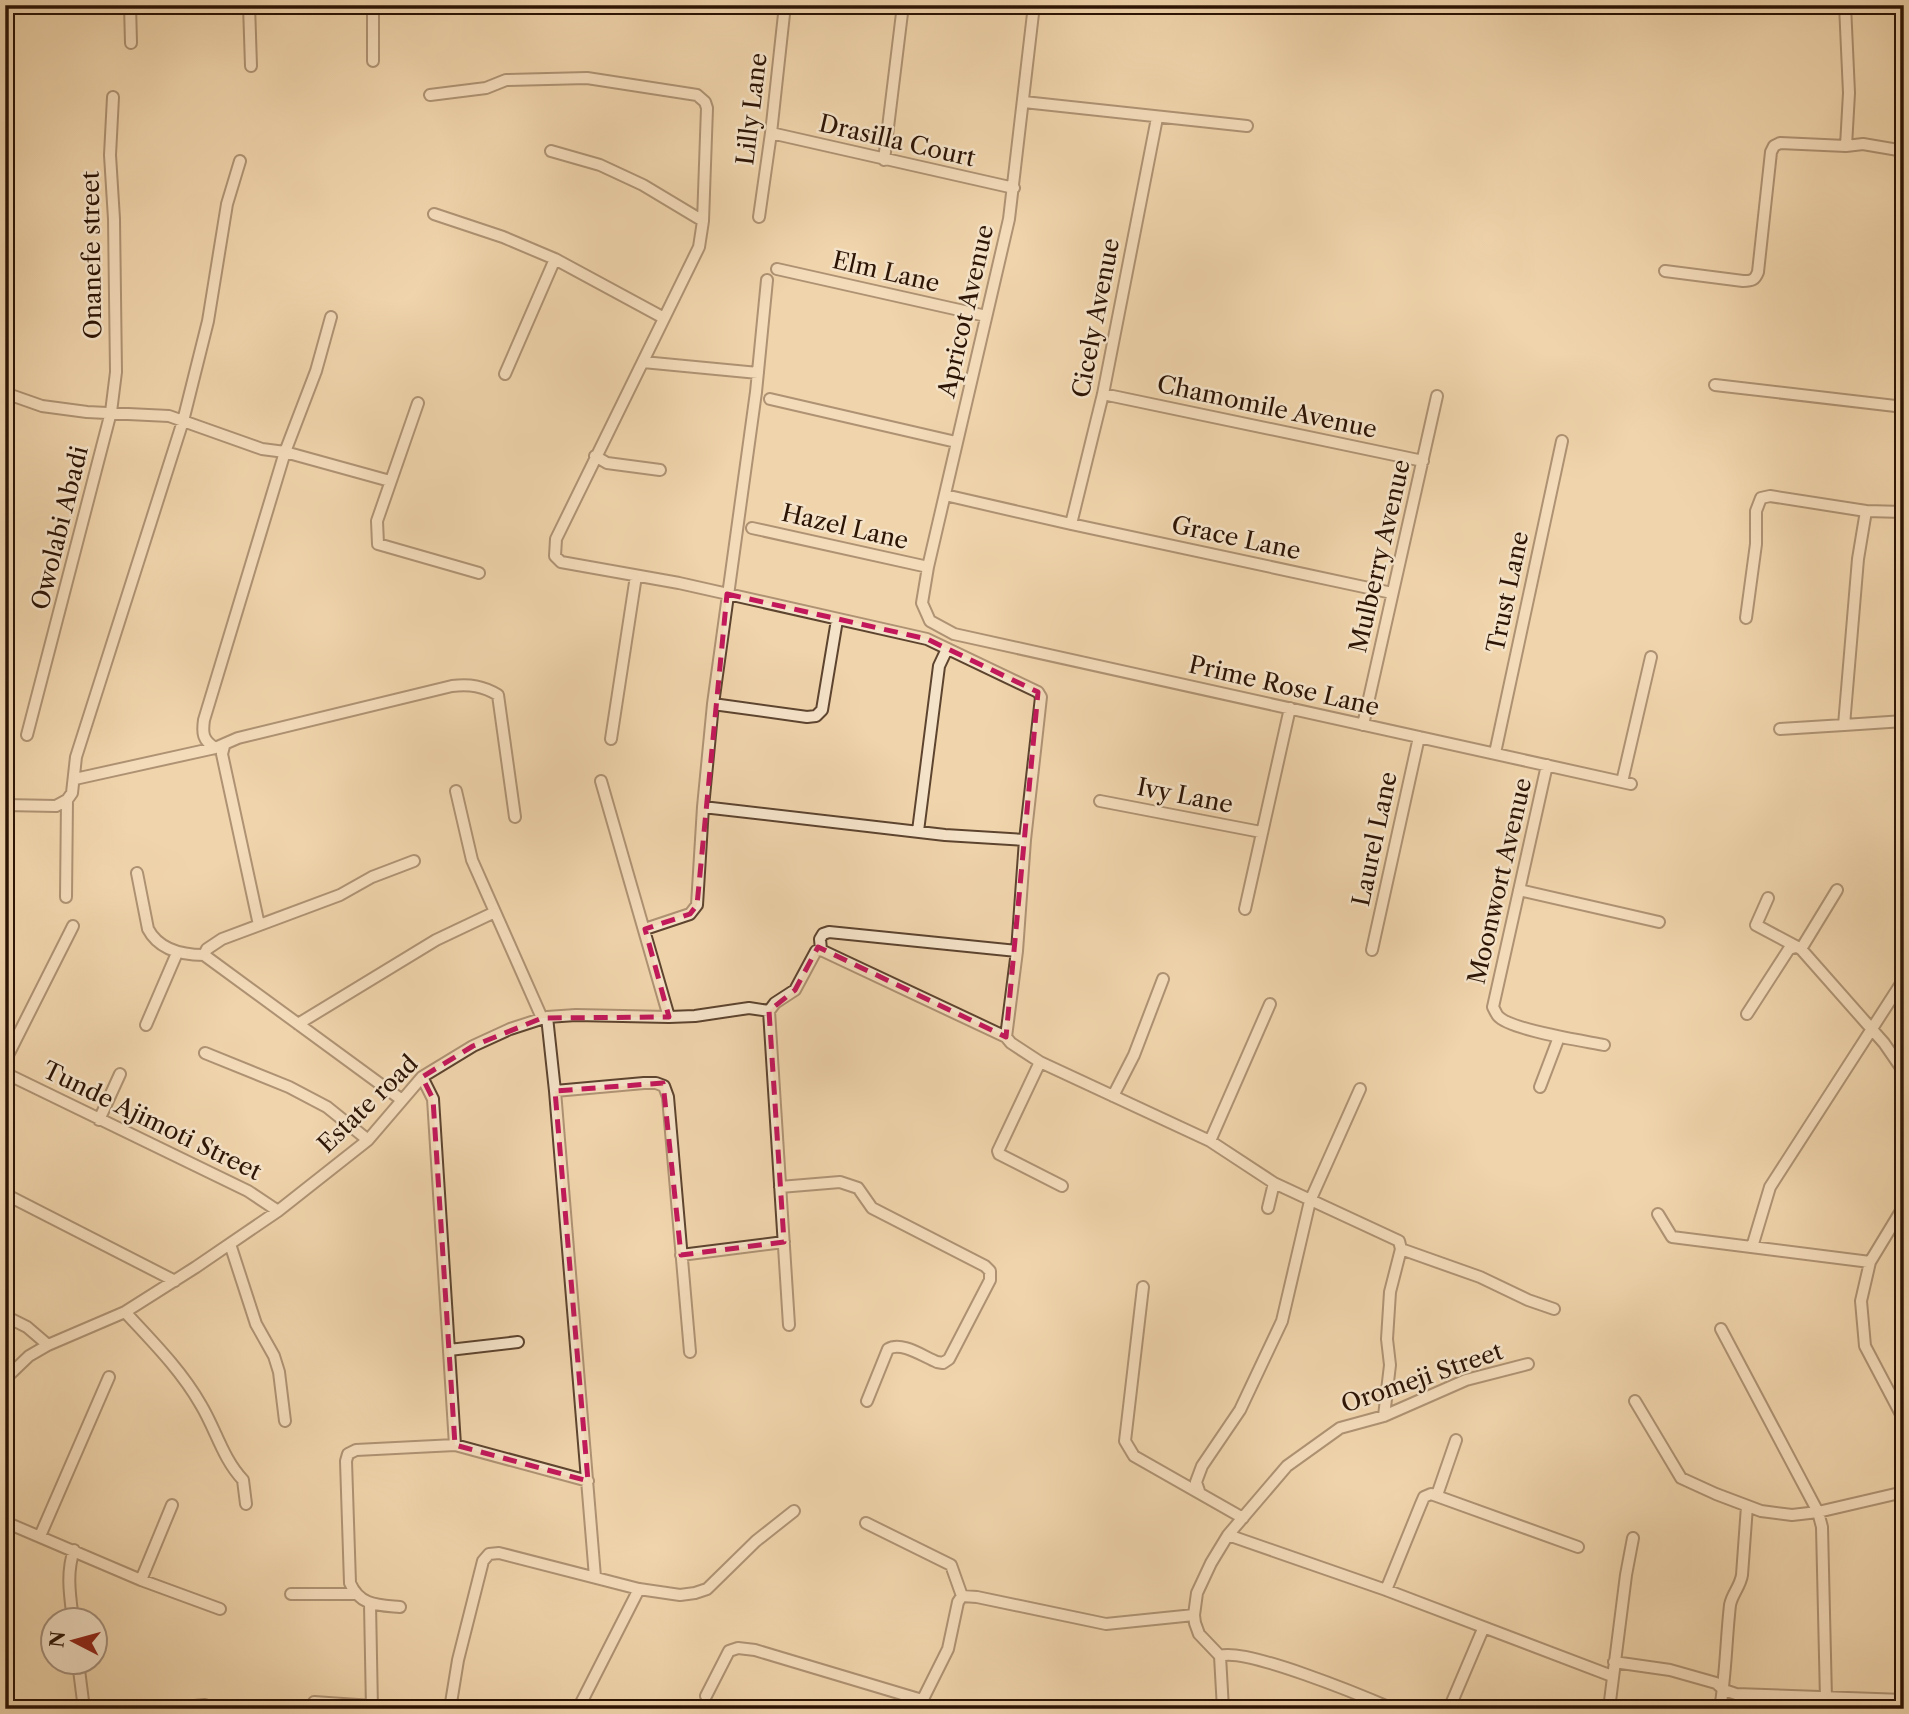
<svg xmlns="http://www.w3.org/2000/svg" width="1909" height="1714" viewBox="0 0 1909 1714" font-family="'Libre Caslon Text',serif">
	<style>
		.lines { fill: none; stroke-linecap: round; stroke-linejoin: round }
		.minor-casing { stroke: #5d442f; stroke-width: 14 }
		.minor { stroke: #f5e3c9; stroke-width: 10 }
		.marked { fill: none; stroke: #c2185b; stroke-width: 5; stroke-dasharray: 14 9; stroke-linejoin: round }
		.labels { text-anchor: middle; stroke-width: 5; stroke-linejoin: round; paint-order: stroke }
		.street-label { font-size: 24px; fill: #2c1405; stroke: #f5e3c9 }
	</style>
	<rect width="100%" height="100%" fill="#f0d4ac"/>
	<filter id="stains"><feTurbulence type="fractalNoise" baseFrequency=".00286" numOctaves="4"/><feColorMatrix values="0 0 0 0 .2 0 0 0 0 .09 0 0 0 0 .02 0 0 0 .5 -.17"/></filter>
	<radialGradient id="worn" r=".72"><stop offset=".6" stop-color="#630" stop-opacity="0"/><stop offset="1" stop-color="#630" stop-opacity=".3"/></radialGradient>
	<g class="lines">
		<!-- minor casing -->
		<g class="minor-casing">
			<path id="minor" d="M130 5 131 43
				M249 5 251 66
				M373 5V61
				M1034 5 1009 219 928 567 922 603 930 621 954 634 1631 784
				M1845 5 1849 93 1846 146
				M430 95 486 88 506 80 587 78 697 95 705 102 707 108 703 221 699 247 556 539 555 556 561 562 679 583 927 639 1038 692 1041 697 1025 840 1017 951 1006 1037
				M1024 102 1247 126
				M771 133 1014 188
				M551 151 600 165 643 185 703 221
				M884 160 903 5
				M434 214 503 237 555 259 664 318
				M759 217 771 133 785 5
				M777 269 986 316
				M1665 271 1743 281C1752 281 1755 280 1758 272L1771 152 1774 146 1780 143 1846 146 1863 144 1904 151
				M643 362 758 373
				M505 374 555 259
				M1715 385 1904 407
				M5 393 42 406 87 412 169 416 262 449 285 452 316 371 331 317
				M1103 394 1423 461
				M770 399 956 442
				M418 403 377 521 378 544 479 573
				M595 456 607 463 660 470
				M390 481 285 452 204 720C202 734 203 740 215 748L238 738 452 686C470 684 483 686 498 695L515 817
				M945 495 1071 524 1392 593
				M1071 524 1103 394 1157 118
				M752 528 928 567
				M1746 618 1756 544V511L1761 498 1770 496 1866 511
				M713 704 807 717 816 716 822 710 837 620
				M1363 725 1437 396
				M1844 725 1904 721
				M1780 729 1844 725 1858 559 1866 511 1904 512
				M27 735 111 412 116 372 114 219 110 155 113 97
				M611 739 636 576
				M224 746 222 754 259 925
				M1495 753 1562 441
				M1547 765 1493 1007C1494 1009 1497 1015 1498 1016 1510 1030 1584 1041 1604 1045
				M75 779 215 748
				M601 781 669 1017
				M1622 782 1651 657
				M456 791 472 860 542 1018
				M1100 801 1261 832
				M5 805 56 806 67 800
				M703 807 945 835 1025 840
				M918 831 939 666 947 649
				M137 873 148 929C159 950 182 955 204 955L402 1100
				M1519 890 1659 922
				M66 897 67 800 72 793 76 757 183 421 208 321 227 204 240 161
				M1768 898 1756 925 1801 949 1884 1043 1904 1072
				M1245 909 1290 708
				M645 929 690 914 697 905 703 807 713 704 756 392 767 280
				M1801 949 1837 890
				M821 950 820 939 823 934 829 932 1017 951
				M1372 950 1419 737
				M204 955 207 949 222 939 340 895 372 877 414 861
				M1747 1014 1789 949 1795 947
				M547 1017 555 1091 595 1577
				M298 1024 436 940 495 912
				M146 1025 177 953
				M205 1053 289 1087 327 1107 368 1140
				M5 1061 73 926
				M1040 1062 998 1151 999 1154 1062 1186
				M5 1073 248 1191 278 1211
				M422 1077 433 1099 455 1445
				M1540 1087 1559 1037
				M555 1091 644 1083H656L664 1086 668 1097 690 1352
				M1113 1096 1134 1055 1163 979
				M99 1120 120 1074
				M1210 1141 1270 1004
				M780 1187 840 1182 858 1188 872 1208 985 1266 990 1271V1280L949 1359 943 1363 937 1362C924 1357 902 1341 888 1349L867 1401
				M5 1194 175 1281
				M1904 1206 1870 1262 1861 1301 1865 1346 1904 1420
				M1268 1208 1274 1183
				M1658 1214 1672 1237 1870 1262
				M230 1244 256 1324 274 1356 279 1372 285 1421
				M1752 1247 1770 1187 1904 979
				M1401 1249 1480 1277 1528 1300 1554 1309
				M681 1255 784 1242
				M1143 1287 1125 1441 1134 1456 1243 1518
				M125 1312C152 1341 181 1370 201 1405 216 1430 223 1459 243 1480L246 1504
				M5 1316 27 1327 48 1345
				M789 1325 769 1011 775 1003 795 990 816 951 821 950 1006 1037 1011 1043 1040 1062 1210 1141 1274 1183 1399 1241 1401 1249 1390 1292 1387 1339 1390 1365 1384 1416
				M1721 1329 1818 1512 1822 1527 1826 1699
				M449 1350 518 1342
				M5 1379 29 1356 48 1345 125 1312 196 1267 278 1211 368 1140 422 1077 473 1046 510 1029 547 1017 576 1015 669 1017 695 1016 749 1008 769 1011
				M1635 1401 1681 1478 1716 1494 1761 1511 1792 1515 1818 1512 1904 1492
				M1199 1491 1196 1482 1202 1466 1240 1410 1282 1321 1310 1201 1360 1089
				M1437 1495 1456 1440
				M5 1522 141 1580 220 1609
				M866 1523 951 1565 962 1596
				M1228 1535 1386 1590 1612 1676
				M40 1536 109 1377
				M141 1580 172 1505
				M1386 1590 1421 1504 1424 1497 1431 1494 1578 1547
				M291 1594H355
				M370 1604 372 1709
				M400 1607C378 1605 360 1606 350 1583L346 1461 348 1454 356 1450 455 1445 588 1481
				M73 1620C70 1596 66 1573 74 1550
				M1220 1656C1245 1647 1363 1696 1393 1709
				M78 1662 84 1709
				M1614 1662 1670 1670 1716 1683 1724 1690 1736 1694 1904 1700
				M706 1696 729 1651 738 1648 755 1650 922 1700
				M314 1702 372 1706
				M161 1709 205 1705
				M450 1709 458 1660 483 1561 489 1554 499 1553 639 1589 680 1595 695 1593 707 1589 756 1541 794 1511
				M578 1709 639 1589
				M918 1709 948 1649 958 1602 962 1596 977 1597 1106 1624 1194 1615
				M1223 1709 1220 1656 1199 1634 1195 1623 1194 1615 1197 1593 1211 1563 1228 1535 1287 1466 1340 1428 1384 1416 1466 1380 1528 1364
				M1449 1709 1483 1629
				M1609 1709 1626 1575 1633 1538
				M1720 1709C1726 1674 1726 1640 1730 1605 1732 1594 1740 1587 1742 1575L1747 1506"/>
		</g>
		<!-- minor -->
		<use href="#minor" class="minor"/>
	</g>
	<!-- marked area -->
	<path d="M0 0H1909V1714H0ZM727 594 927 639 1038 692 1006 1037 818 947 795 990 769 1011 784 1242 681 1255 663 1083 555 1091 588 1481 455 1445 433 1099 422 1077 473 1046 542 1018 669 1017 645 929 690 914 697 905Z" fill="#f0d4ac" fill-opacity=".55" fill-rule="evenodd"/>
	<path class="marked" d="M727 594 927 639 1038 692 1006 1037 818 947 795 990 769 1011 784 1242 681 1255 663 1083 555 1091 588 1481 455 1445 433 1099 422 1077 473 1046 542 1018 669 1017 645 929 690 914 697 905Z"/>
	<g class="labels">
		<!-- street labels -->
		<g class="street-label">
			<text transform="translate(752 109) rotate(-83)" y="8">Lilly Lane</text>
			<text transform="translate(897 141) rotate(13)" y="8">Drasilla Court</text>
			<text transform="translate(92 255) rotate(-91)" y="8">Onanefe street</text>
			<text transform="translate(886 272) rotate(13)" y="8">Elm Lane</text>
			<text transform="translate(966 311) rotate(-77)" y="8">Apricot Avenue</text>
			<text transform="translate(1096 318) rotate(-79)" y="8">Cicely Avenue</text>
			<text transform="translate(1267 407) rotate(12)" y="8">Chamomile Avenue</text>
			<text transform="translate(845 527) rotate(13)" y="8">Hazel Lane</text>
			<text transform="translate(60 528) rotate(-76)" y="8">Owolabi Abadi</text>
			<text transform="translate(1236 538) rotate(12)" y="8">Grace Lane</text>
			<text transform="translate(1380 556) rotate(-77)" y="8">Mulberry Avenue</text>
			<text transform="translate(1508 592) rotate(-78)" y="8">Trust Lane</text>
			<text transform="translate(1284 686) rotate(13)" y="8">Prime Rose Lane</text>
			<text transform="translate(1185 796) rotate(11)" y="8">Ivy Lane</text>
			<text transform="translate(1375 839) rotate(-78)" y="8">Laurel Lane</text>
			<text transform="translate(1500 881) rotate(-77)" y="8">Moonwort Avenue</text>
			<text transform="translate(368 1104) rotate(-44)" y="8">Estate road</text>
			<text transform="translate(152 1121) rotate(26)" y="8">Tunde Ajimoti Street</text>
			<text transform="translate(1422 1378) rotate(-19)" y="8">Oromeji Street</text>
		</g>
	</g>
	<!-- margin -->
	<rect width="1909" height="1714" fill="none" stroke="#f0d4ac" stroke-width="28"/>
	<rect x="7" y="7" width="1895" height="1700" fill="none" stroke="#2c1405" stroke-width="3.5"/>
	<rect x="14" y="14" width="1881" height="1686" fill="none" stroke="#2c1405" stroke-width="2"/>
	<!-- north arrow -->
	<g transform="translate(74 1641) rotate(276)"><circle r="33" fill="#f5e3c9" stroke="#a5907b" stroke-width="2"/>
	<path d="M0-5L12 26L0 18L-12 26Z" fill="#8f2418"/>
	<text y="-10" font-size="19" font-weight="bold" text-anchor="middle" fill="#2c1405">N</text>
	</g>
	<rect width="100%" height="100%" filter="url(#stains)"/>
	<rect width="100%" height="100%" fill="url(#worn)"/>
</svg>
